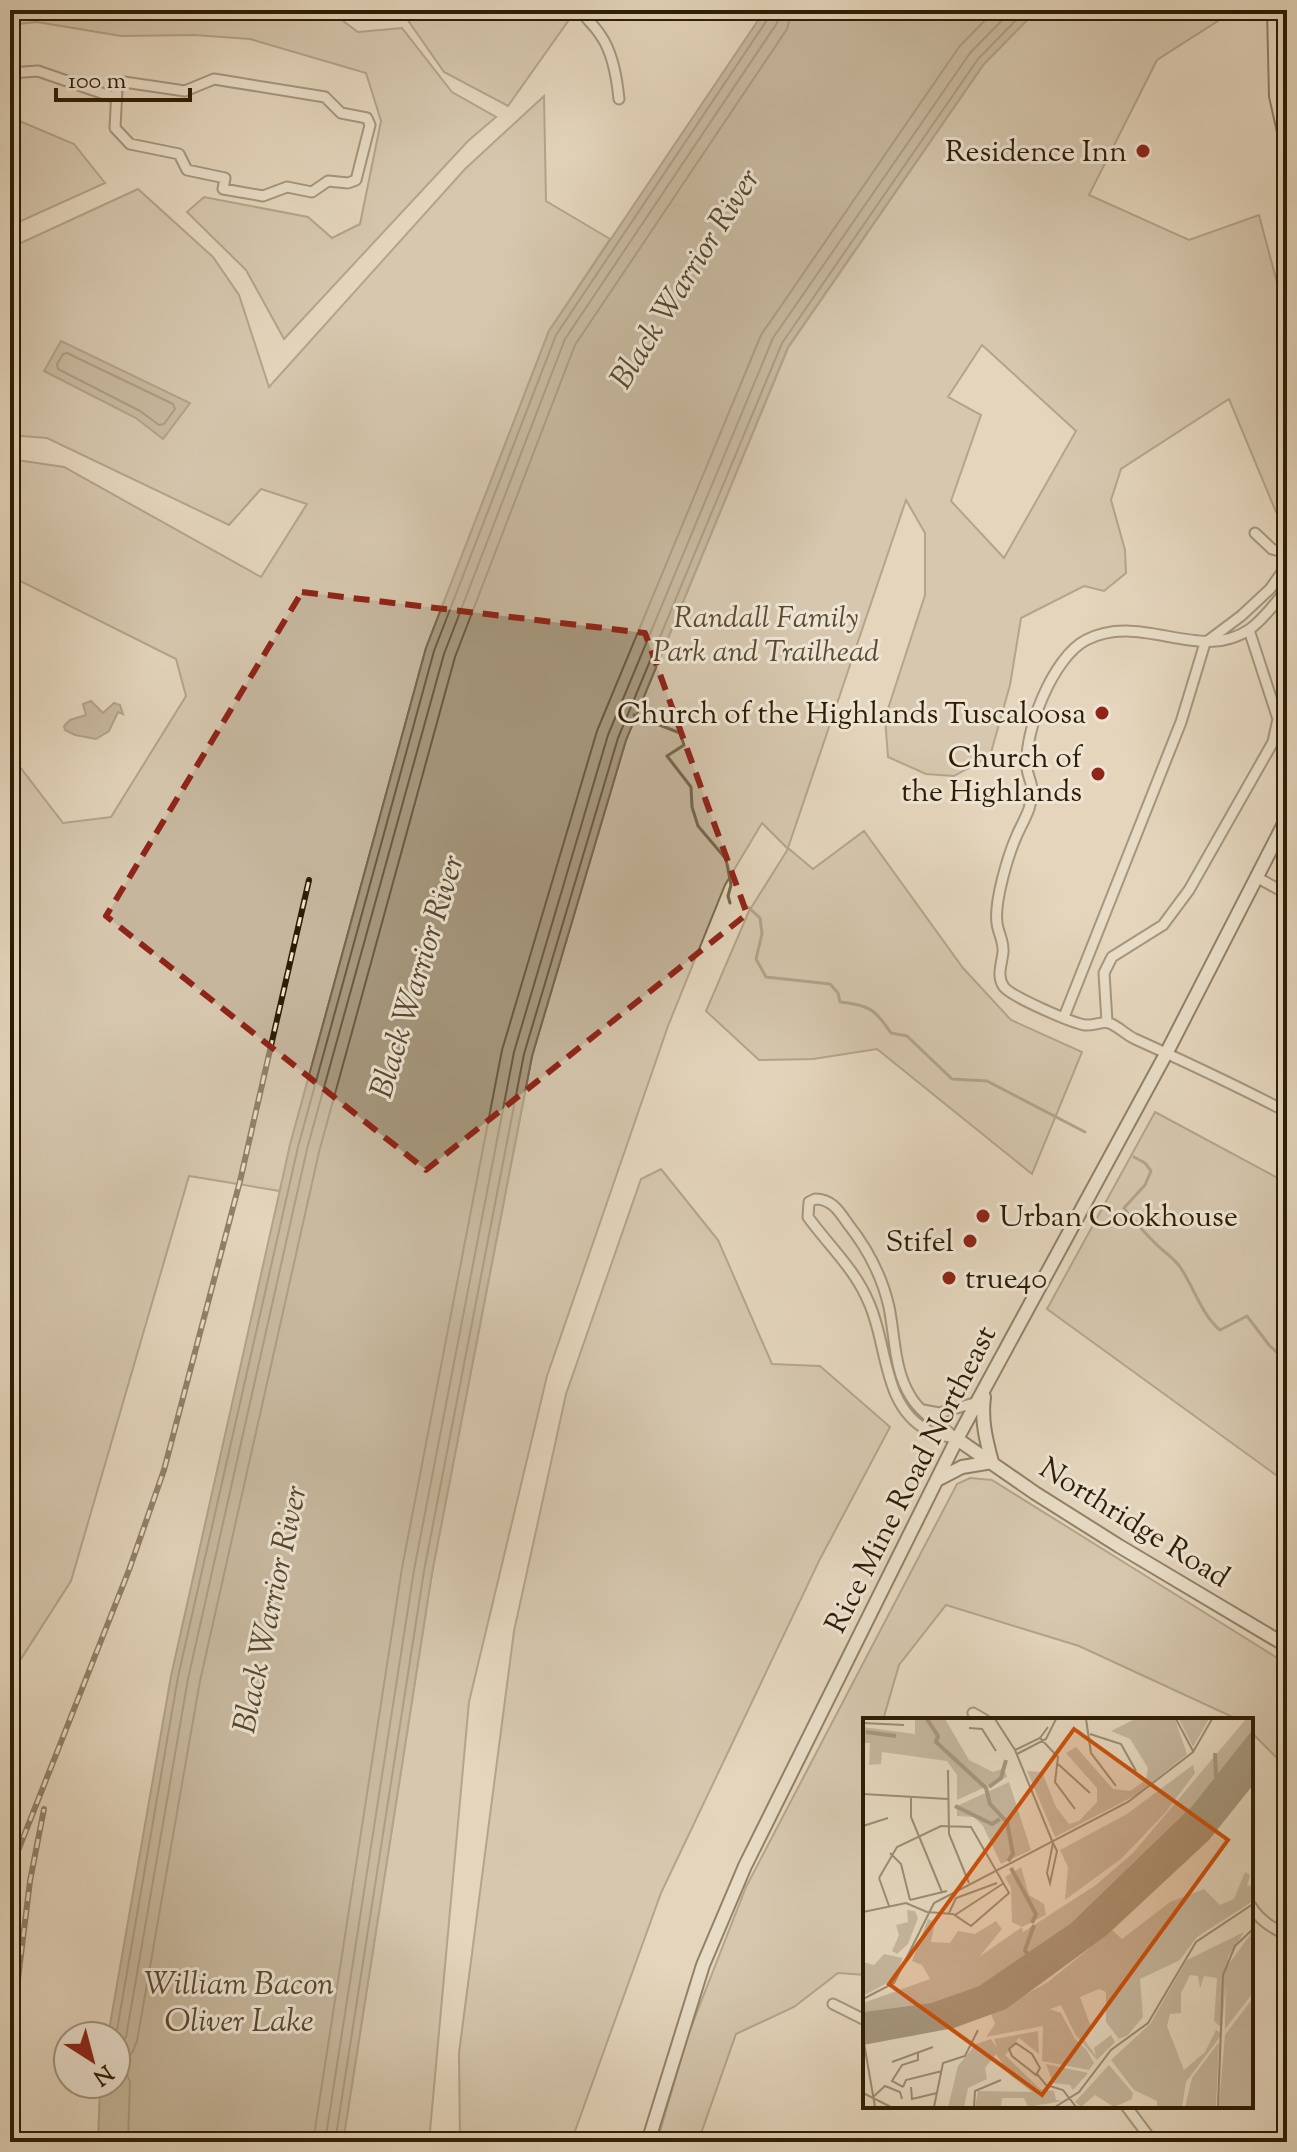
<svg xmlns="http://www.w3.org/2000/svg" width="1297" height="2152" viewBox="0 0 1297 2152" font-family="'Sorts Mill Goudy',serif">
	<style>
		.green { fill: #c5b69d; stroke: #7a6950; stroke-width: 2; fill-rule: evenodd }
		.water { fill: #a6977d; stroke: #76664c; stroke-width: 2 }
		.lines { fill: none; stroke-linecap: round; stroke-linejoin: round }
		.shore { stroke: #6a5a40; stroke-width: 2 }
		.stream { stroke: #76664c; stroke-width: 3 }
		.street-casing { stroke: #5c4a31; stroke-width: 13 }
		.secondary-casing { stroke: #2e1c03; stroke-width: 16 }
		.street { stroke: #ede4d3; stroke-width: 9 }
		.secondary { stroke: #ede4d3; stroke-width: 12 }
		.rail-casing { stroke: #2e1c03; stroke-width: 6 }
		.rail { stroke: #ede4d3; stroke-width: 3; stroke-dasharray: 9; stroke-linecap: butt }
		.marked { fill: none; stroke: #8f2418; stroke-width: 6; stroke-dasharray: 16 10; stroke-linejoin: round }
		.poi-dot { fill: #8f2418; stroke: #ede4d3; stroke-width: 3 }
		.labels { text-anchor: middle; stroke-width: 6; stroke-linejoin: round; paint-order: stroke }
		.poi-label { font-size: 30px; fill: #2e1c03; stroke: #ede4d3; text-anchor: end }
		.park-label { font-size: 30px; font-style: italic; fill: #5b4a31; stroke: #ede4d3 }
		.street-label { font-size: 30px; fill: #2e1c03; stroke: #ede4d3 }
		.water-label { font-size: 32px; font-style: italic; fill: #58472e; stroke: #ede4d3 }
		.inset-river { fill: none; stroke: #a6977d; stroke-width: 4 }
		.inset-road { fill: none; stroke: #9b8c72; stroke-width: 2 }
		.view { fill: #cc500b; fill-opacity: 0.15; stroke: #cc500b; stroke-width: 4 }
		.inset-edge { fill: none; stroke: #2e1c03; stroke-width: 4 }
	</style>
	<rect width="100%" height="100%" fill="#e4d6bc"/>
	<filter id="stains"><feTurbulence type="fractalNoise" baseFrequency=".0025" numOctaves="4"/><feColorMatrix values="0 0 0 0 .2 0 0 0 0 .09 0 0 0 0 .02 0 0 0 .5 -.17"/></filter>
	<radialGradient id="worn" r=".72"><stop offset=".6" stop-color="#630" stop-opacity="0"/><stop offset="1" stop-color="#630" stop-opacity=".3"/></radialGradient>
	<!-- green -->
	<path class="green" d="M10 10H328L358 32 402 28 452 92 496 117 468 141 284 339 246 270 187 212 204 197 308 217 332 238 360 224 381 121 366 73 250 39 194 35 121 36 37 22 10 25Z
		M408 10H570L571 17 508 106 444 72 407 19Z
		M1037 10H1235L1157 60 1089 195 1189 240 1259 215 1287 320V524L1276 512 1229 399 1121 469 1111 500 1125 550 1126 573 1104 591 1084 586 1021 618 1010 685 990 756 954 776 926 774 888 757 885 718 925 595V533L906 500 788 848 813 869 864 831 963 968 1011 1020 1082 1052 1032 1174 877 1049 813 1059 759 1060 706 1011 749 911 788 849 762 823 725 885 668 1026 547 1376 469 1702 429 2142H343L432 1573 532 1056 626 740 788 348 984 64ZM982 345 1076 431 1004 558 951 501 981 415 948 397Z
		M544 96 546 201 610 239 549 331 426 648 290 1145 280 1191 189 1176 71 1581 10 1676V754L63 823 111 817 186 696 176 659 10 576 12 547 10 545V459L64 467 261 577 307 504 261 489 229 525 47 438 10 435V248L138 189 213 257 239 295 269 387 465 169Z
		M10 117 74 144 105 183 10 226Z
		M1155 1112 1287 1183V1483L1047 1309Z
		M661 1169 718 1240 772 1364 820 1366 890 1427 819 1561 661 1893 571 2142H460L459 2053 514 1631 566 1394 641 1179Z
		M970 1478 992 1480 1287 1664V1768L1251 1732V1720H1239L1079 1646 946 1605 899 1665 883 1720H865V1975L838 1973 794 2007 736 2034 698 2142H657L688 2035 746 1887 957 1484Z"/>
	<!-- water -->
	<path class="water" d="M765 10H1037L984 64 788 347 626 740 532 1056 432 1573 343 2142H98L100 2084H116V2036H108L171 1676 290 1145 426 648 549 331Z
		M61 341 190 403 163 439 136 418 44 371Z
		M91 701 103 713 114 703 120 705 123 714 118 712 109 731 96 739 75 735 65 730 64 726 70 720 86 715 83 704Z"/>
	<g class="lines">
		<!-- shore -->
		<path class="shore" d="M67 353 173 404 175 409 164 424 159 425 140 411 58 369 57 364 63 354Z
			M116 2036 178 1677 298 1147 434 651 556 335 769 17 770 10
			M116 2051 126 2037 188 1679 307 1149 444 654 565 339 777 23 780 10
			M128 2142 130 2082 122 2063 132 2053 137 2041 200 1681 319 1152 455 657 575 345 787 29 792 10
			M313 2142 402 1568 502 1050 597 731 761 335 959 47 995 10
			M325 2142 414 1570 514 1052 608 735 773 338 970 53 1012 10
			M335 2142 424 1571 524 1054 618 738 782 343 978 59 1026 10"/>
		<!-- stream -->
		<path class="stream" d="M634 715 680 733 684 745 667 756 691 787 692 807 698 826 726 859 731 885 728 896 730 903
			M748 907 760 918 762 934 756 959 766 977 830 984 838 993 840 1002C869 1005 875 1009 891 1033L907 1036 952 1079 987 1081 1085 1132
			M1134 1157 1145 1163 1151 1171 1145 1185 1124 1208C1133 1221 1146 1234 1157 1245 1165 1253 1173 1257 1180 1267 1194 1287 1201 1314 1220 1330L1247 1316 1269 1345 1287 1362"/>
		<!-- street casing -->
		<g class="street-casing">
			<path id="street" d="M580 10C586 19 595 26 601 36 613 53 617 79 619 99
				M10 73 38 71 116 98
				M214 79 325 97 341 113 367 118 370 125 356 180 348 183 328 181 312 192 287 187 263 196 223 189 225 178 187 170 179 154 130 144 115 128 117 89 124 82 185 91Z
				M1255 533 1272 549 1287 553
				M1287 589C1276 602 1264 619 1250 629 1200 664 1141 611 1086 640 1053 657 1024 731 1027 767 1027 775 1032 782 1032 790 1032 809 1024 819 1017 835 1008 855 994 902 997 923 998 933 1004 941 1003 952 1002 964 996 976 1004 987 1012 997 1072 1023 1085 1025 1093 1026 1102 1021 1109 1023 1118 1026 1126 1035 1135 1039 1186 1062 1237 1086 1287 1112
				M1258 878 1287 894
				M1064 1017 1181 722 1205 643 1241 616 1270 589 1287 565
				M1107 1022 1104 973 1112 957 1163 925 1189 890 1273 742 1278 719 1249 630
				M815 1199C832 1199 839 1211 848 1224 867 1248 882 1276 889 1307 895 1336 894 1371 911 1397 921 1414 942 1426 957 1439 947 1436 936 1435 927 1430 882 1405 888 1345 869 1303 855 1269 829 1246 808 1217L809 1202Z
				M923 1410 939 1413 978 1402
				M973 1713 985 1720
				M1251 1906C1259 1920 1272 1928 1287 1935
				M833 2004 865 2020
				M1126 2106 1153 2142"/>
		</g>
		<!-- secondary casing -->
		<g class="secondary-casing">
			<path id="secondary" d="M1274 10 1276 96 1287 145
				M957 1439 1035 1493 1119 1546 1287 1646
				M937 1480 962 1467 992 1462C986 1440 981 1420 984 1397
				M648 2142 703 1965 745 1866 957 1439 1167 1052 1287 818"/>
		</g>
		<!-- street -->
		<use href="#street" class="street"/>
		<!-- secondary -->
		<use href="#secondary" class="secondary"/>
		<!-- rail casing -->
		<g class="rail-casing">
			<path id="rail" d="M10 1871 129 1570 164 1470 240 1181 309 880
				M10 2044 30 1881 44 1809"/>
		</g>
		<!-- rail -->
		<use href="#rail" class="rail"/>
	</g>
	<!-- marked area -->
	<path d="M0 0H1297V2152H0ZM302 592 645 633 747 914 426 1170 106 916Z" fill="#e4d6bc" fill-opacity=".55" fill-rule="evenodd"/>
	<path class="marked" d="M302 592 645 633 747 914 426 1170 106 916Z"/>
	<!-- markers -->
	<g class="poi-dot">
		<circle cx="1143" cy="151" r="8"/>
		<circle cx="1102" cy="713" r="8"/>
		<circle cx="1098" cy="774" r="8"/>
		<circle cx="983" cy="1216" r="8"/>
		<circle cx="970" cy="1241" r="8"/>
		<circle cx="949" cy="1278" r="8"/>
	</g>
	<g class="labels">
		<!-- poi labels -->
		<g class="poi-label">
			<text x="1127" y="161">Residence Inn</text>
			<text x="1086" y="723">Church of the Highlands Tuscaloosa</text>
			<text x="1082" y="767">Church of<tspan x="1082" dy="34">the Highlands</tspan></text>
			<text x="999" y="1226" text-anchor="start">Urban Cookhouse</text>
			<text x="954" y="1251">Stifel</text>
			<text x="965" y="1288" text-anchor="start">true40</text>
		</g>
		<!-- park labels -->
		<g class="park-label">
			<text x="766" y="627">Randall Family<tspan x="766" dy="34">Park and Trailhead</tspan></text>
		</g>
		<!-- street labels -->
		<g class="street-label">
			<text transform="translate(910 1479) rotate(-63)" y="10">Rice Mine Road Northeast</text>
			<text transform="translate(1135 1522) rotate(32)" y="10">Northridge Road</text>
		</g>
		<!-- water labels -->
		<g class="water-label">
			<text transform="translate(684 278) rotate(-58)" y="11">Black Warrior River</text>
			<text transform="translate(416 976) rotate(-73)" y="11">Black Warrior River</text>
			<text transform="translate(269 1609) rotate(-78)" y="11">Black Warrior River</text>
			<text x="239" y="1994">William Bacon<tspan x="239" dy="37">Oliver Lake</tspan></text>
		</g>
	</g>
	<!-- overview -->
	<g transform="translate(863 1718)">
		<rect width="390" height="390" fill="#e4d6bc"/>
		<path d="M52 1H82L106 42 130 54 141 50 144 59 94 82V57L84 43 19 34 18 46 6 47 7 25H0V9L52 16ZM272 1H312L324 36 273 77 192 119 164 53 179 54 193 89 206 106 216 103 234 84V70L203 35 213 29 250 71 267 73 283 62 285 50 267 21 248 13ZM316 1H346L330 29ZM383 1H390V11L329 88 207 206 169 236 116 268 68 285 0 294V285L67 261 59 247 49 243 65 201 72 204 68 224 87 225 95 213 112 216 133 203 139 211 116 239 159 209 149 204 148 170 142 159 158 149 166 177 181 186 183 197 159 209 160 214 233 167 270 135ZM330 47 332 55 302 95 259 140 202 182 205 149 197 132 264 96ZM146 64 168 132 138 146 120 108 111 99 94 98V88ZM382 154 387 157 384 168 390 167V183L334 219 317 242 277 261 280 299 265 317 256 321 243 304V274L236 271 217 279 228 309 220 320 233 338 231 330 248 317 252 324 234 342 212 316 198 287 187 291 198 295 212 321 223 331 231 345 226 352 179 343 180 308 123 319 132 306 128 296 185 264 249 212 259 221 307 184 341 171 357 187 371 181ZM44 192 52 193 55 200 45 226 34 236 29 233 36 217 33 207 45 204ZM390 213V275L362 311 363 250ZM381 214 365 239 359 310 351 303 354 260 341 258 337 270 335 258 327 257 318 275V295L307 296 304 308 321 352 342 334 353 312 359 316 323 364 319 389H294V383L271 372 248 342 287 306 324 242ZM21 236 40 240 36 249 26 264 0 278V244L11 247ZM390 280V389L356 388 362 317ZM175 313 176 336 156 320 142 337 177 371 191 373 193 382 199 383 165 389 161 380H139L138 389H112L115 373 169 374 148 358 133 336 122 350 124 361 105 370 101 389H85L95 348 113 326 128 321 134 330 131 321ZM356 324 353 388 322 389 329 360ZM183 346 225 355 210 372 207 367 190 365ZM246 347 270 375 269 381 251 389 232 377 218 389 212 384Z" fill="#c5b69d"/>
		<path d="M390 11V67L346 122 244 217 143 291 91 310 0 327V294L68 285 116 268 207 206 329 88Z" fill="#a6977d"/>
		<path class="inset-river" d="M64 1 75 18 73 24 123 70 127 86 144 104 150 136 145 143M3 14 33 18M352 35 353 59M126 69 138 60 143 42M92 88 129 106 137 101M148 150 173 196 169 205M167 240 162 232 171 207"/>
		<path class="inset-road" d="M132 1 152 32 190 125M223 1 228 35 253 68M313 1 330 33M0 5 41 7M106 10 119 11 133 33M227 16 258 26 273 53M177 20 195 39 192 64 212 91M152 32 177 20 185 9M154 36 183 21 193 1M195 46 227 75M85 52 86 116 106 165M0 76 85 81M48 79V99L79 174M0 108 25 100M190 125 194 133 187 165 184 155ZM27 135 38 146 47 182M16 160 34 129 78 108 108 109 146 175 108 208 90 196 64 194M16 160 26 188M47 182 84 173M0 194 43 185 64 194M86 195 93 180 134 165M92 197 141 165M0 281 31 265 71 185 265 84 330 34 349 1M0 319 12 389M153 325 169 336 177 350 173 357 149 338 146 331ZM29 344 70 329M174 356 183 367 200 372 213 389M40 369 29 363 39 347 55 342V335M40 369 43 362 79 353M48 369 49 381 74 375M0 375 28 389M9 380 22 368 37 374 39 381M71 389 80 345 102 338 115 312M111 389 112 373 138 362M192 389 216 374 248 332 285 305 333 224 390 186M355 389 360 257 372 228 390 211"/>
		<path class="view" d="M211 11 365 122 179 377 26 266Z"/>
		<rect width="390" height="390" class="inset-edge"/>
	</g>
	<!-- margin -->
	<rect width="1297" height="2152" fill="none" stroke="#e4d6bc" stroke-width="40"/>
	<rect x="12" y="12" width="1273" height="2128" fill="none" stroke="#2e1c03" stroke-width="4"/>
	<rect x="20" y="20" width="1257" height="2112" fill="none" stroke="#2e1c03" stroke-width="2"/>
	<!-- north arrow -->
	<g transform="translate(92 2060) rotate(144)"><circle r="38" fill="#ede4d3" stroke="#a19480" stroke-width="2"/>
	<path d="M0-6L14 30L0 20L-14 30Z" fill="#8f2418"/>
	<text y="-12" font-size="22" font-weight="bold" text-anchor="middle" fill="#2e1c03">N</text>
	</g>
	<!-- scale -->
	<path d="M56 88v12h134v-12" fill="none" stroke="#2e1c03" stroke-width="4"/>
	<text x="68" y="88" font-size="24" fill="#2e1c03" stroke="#ede4d3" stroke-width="6" paint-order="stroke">100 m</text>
	<rect width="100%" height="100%" filter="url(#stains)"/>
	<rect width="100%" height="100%" fill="url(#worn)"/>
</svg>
